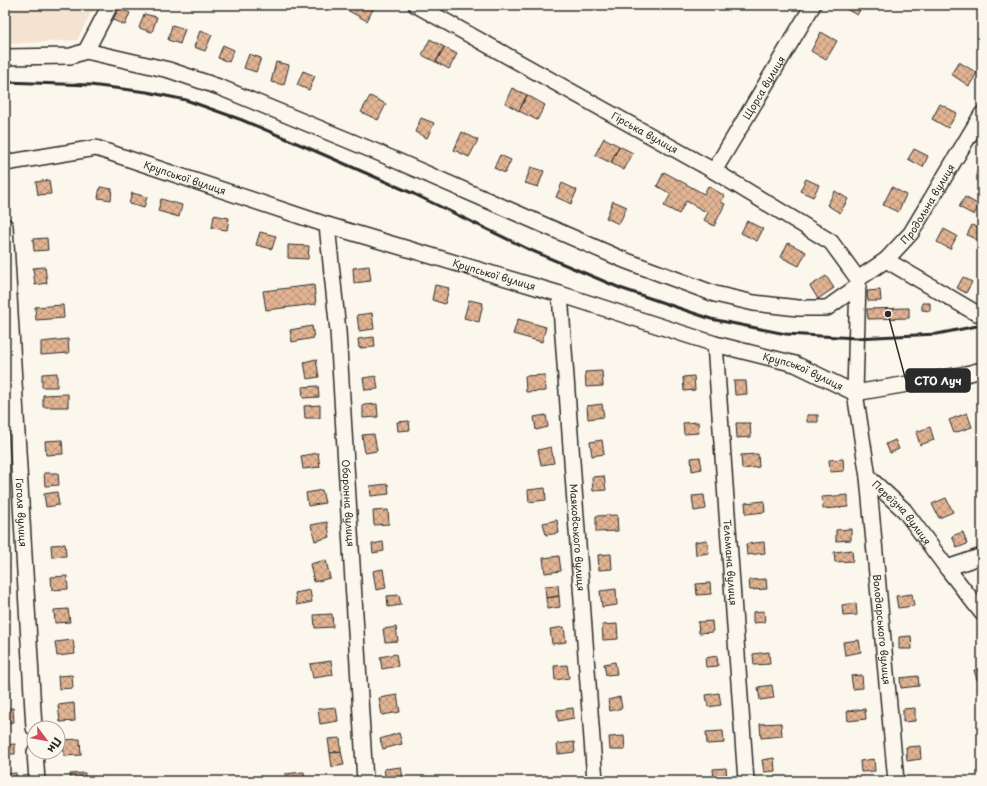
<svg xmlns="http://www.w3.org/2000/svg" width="987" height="786" viewBox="0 0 987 786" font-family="'Playpen Sans',sans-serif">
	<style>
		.built { fill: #f4e3d1 }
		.building { fill: url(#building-cross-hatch); stroke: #2b2b2b }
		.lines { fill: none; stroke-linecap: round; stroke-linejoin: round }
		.minor-casing { stroke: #2b2b2b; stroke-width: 18 }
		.minor { stroke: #fbf7ec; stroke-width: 15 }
		.rail { stroke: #2b2b2b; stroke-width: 3 }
		.labels { text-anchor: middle; stroke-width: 3; stroke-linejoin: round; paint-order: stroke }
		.street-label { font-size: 10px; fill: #2b2b2b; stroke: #fbf7ec }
		.leader { fill: none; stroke: #2b2b2b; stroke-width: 1.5 }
		.callout-dot { fill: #2b2b2b; stroke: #fbf7ec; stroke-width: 1.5 }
		.callout { fill: #2b2b2b; stroke: #2b2b2b; stroke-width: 1.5 }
		.callout-label { font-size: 11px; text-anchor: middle; font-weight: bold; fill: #fff }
	</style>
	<defs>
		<pattern id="building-cross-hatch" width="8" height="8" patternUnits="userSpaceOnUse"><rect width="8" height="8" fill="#e2b493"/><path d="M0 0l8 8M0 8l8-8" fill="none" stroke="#b79378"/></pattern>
	</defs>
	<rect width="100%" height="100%" fill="#fbf7ec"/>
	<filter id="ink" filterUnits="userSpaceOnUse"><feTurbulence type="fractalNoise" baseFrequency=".025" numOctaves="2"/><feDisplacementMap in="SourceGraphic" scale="8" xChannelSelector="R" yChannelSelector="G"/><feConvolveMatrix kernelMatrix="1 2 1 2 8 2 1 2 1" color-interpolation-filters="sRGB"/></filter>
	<g filter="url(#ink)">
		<!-- built -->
		<path class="built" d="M5 5H95L77 40 5 44Z"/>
		<!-- building -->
		<path class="building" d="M350 5H375L367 21 347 10Z
			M839 5H863L857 15Z
			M119 8 130 13 125 25 113 20Z
			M144 14 157 17 152 32 139 28Z
			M172 25 185 29 180 44 168 40Z
			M200 31 212 35 205 51 194 47Z
			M821 32 837 41 826 60 811 51Z
			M430 39 444 47 436 62 422 55Z
			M223 45 234 50 229 62 218 58Z
			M444 47 457 54 449 69 436 62Z
			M249 54 261 58 256 72 244 68Z
			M276 62 289 65 284 85 271 82Z
			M959 62 977 73 969 86 951 74Z
			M303 71 315 76 309 90 297 85Z
			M512 88 527 95 519 111 505 103Z
			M527 95 545 105 537 120 519 111Z
			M370 96 386 104 378 120 361 112Z
			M940 104 957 113 948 128 932 119Z
			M421 118 434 123 427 138 415 132Z
			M462 132 478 140 469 157 454 150Z
			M604 138 619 146 611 163 595 155Z
			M619 146 633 153 624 170 611 163Z
			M914 149 928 156 923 167 908 159Z
			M500 155 511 160 505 173 494 168Z
			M981 165 982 166V177L976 174Z
			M531 167 544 171 538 187 525 183Z
			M664 172 704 194 708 186 725 196 721 202 725 204 714 226 704 220 708 213 686 201 679 214 664 206 671 194 657 186Z
			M806 179 819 185 813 197 800 191Z
			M49 180 51 194 38 195 36 182Z
			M562 183 577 190 571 204 556 197Z
			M100 187 112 189 111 200 98 198Z
			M892 187 906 195 898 212 883 205Z
			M835 191 848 199 840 213 827 205Z
			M132 193 147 197 144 208 129 204Z
			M965 197 979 205 974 215 959 207Z
			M161 199 182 205 179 217 158 211Z
			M613 201 627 207 619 224 606 218Z
			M214 215 229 218 227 230 212 228Z
			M747 221 763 229 757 241 741 233Z
			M972 225 982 230V234L979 241 967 235Z
			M944 229 957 236 950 249 937 242Z
			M260 232 276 236 272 249 256 245Z
			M47 238 48 250 34 251 33 239Z
			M788 243 806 252 799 266 781 257Z
			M288 245 309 246 308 259 288 258Z
			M369 266 371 281 354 283 353 268Z
			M45 267 47 283 35 285 33 268Z
			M826 276 834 288 818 299 810 286Z
			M963 277 972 282 966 293 957 288Z
			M314 285 316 304 266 310 263 291Z
			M435 285 449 288 445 304 432 300Z
			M880 290 881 301H868L867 291Z
			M469 300 483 303 479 322 464 318Z
			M922 303H930V311L922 310Z
			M63 305 64 318 36 320 35 307Z
			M909 308V318L868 319 867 309Z
			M372 313 374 329 359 331 357 315Z
			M518 319 546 327 542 342 513 334Z
			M312 326 314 338 292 342 290 330Z
			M374 337 375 347 359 348 358 339Z
			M68 339 69 353 41 355V342Z
			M316 359 319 377 307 379 304 362Z
			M602 371 603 386 586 387 585 372Z
			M57 373V387H42V374Z
			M545 375 546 391 526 392 525 376Z
			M376 376 378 389 365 390 363 378Z
			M694 376 695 390 684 391 683 377Z
			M734 381H746L747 394 735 395Z
			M318 386 319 397 303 398 302 387Z
			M68 394V407H43V395Z
			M377 404 378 417 363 418V405Z
			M602 404 604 417 588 419 587 406Z
			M320 405V418H305L304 406Z
			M967 413 972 427 954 433 949 420Z
			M546 415 548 427 536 430 534 417Z
			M807 415H818V422H807Z
			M409 421 410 430 398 431 397 422Z
			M698 422 699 433 684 434 683 423Z
			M736 423H750L751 437 737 438Z
			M930 427 934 440 920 445 916 432Z
			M374 434 377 451 365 453 362 435Z
			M62 440 63 454 46 455 45 441Z
			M602 440 604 454 592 456 590 442Z
			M895 440 899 449 890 453 886 444Z
			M551 447 554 463 541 465 538 450Z
			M318 453 320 467 303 469 301 456Z
			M758 454 759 467 742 469 741 455Z
			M700 457 702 469 692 471 691 458Z
			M843 459 844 471 830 472 829 460Z
			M44 473H58L59 485 45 486Z
			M604 476 606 490 593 491 592 477Z
			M388 484 389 494 371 496 370 486Z
			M545 488 546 500 529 502 528 490Z
			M322 490 325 503 308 506 306 493Z
			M57 492 59 505 46 507 44 494Z
			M704 495 706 509 694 511 692 496Z
			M848 495V507L823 509 822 497Z
			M946 498 953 512 939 518 932 504Z
			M764 501 765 512 746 514 745 503Z
			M388 510 389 524 374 525 373 511Z
			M617 515 618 531 596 532V516Z
			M557 520 559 533 546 535 543 523Z
			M327 522 330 537 315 541 311 525Z
			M851 529V540L836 541V530Z
			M963 532 967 544 957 548 952 536Z
			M707 540 709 553 696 555 695 542Z
			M383 542 384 551 373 553 372 544Z
			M764 542 765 553 747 555 746 544Z
			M65 544 66 556 52 557 51 545Z
			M852 550 853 561 835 562 834 552Z
			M611 554 612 569 599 570 598 555Z
			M559 556 561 571 545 573 543 558Z
			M326 560 330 578 314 582 310 564Z
			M383 569 386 588 376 590 373 571Z
			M67 576 68 589 52 590 51 577Z
			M766 579 767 589 750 590 749 580Z
			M710 583 711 594 697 595 696 584Z
			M558 585 559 596 546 598 545 586Z
			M616 589 617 605 602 607 600 591Z
			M310 590 312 602 297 605 295 593Z
			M912 594 914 606 898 608 896 596Z
			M399 595 401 605 388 607 387 596Z
			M559 596 560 607 547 609 546 598Z
			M856 603 857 615 843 616 842 605Z
			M68 609 70 622 55 623 54 610Z
			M764 611 765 622 753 623V612Z
			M332 614 333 627 315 628 314 615Z
			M712 621 713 632 699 633 698 622Z
			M617 624 618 639 603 640 602 625Z
			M396 627 398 641 385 642 383 629Z
			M564 627 566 642 552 644 550 629Z
			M5 629H8L9 641H5Z
			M911 636 912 649H899V637Z
			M73 640 75 654 57 656 55 642Z
			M859 640 861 652 845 655 843 642Z
			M769 652 770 664 754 665 753 654Z
			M396 654 398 666 382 669 380 657Z
			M717 656 718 666 706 667 705 658Z
			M331 661 333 675 313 678 310 664Z
			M615 662 617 674 606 675 604 664Z
			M567 665 569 678 555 680 554 666Z
			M982 667V679L977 680 974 670Z
			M5 675H9L11 689 5 690Z
			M72 675 73 688 59 689 58 676Z
			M862 675 863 688 853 689 851 676Z
			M918 676 919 686 901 688 900 678Z
			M772 685 774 698 760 700 758 687Z
			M719 693 721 705 708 707 706 695Z
			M397 695 400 712 382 715 379 698Z
			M620 697 622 708 610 711 608 700Z
			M74 703 75 721 60 722 58 705Z
			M336 707 338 721 320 724 318 709Z
			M13 708 14 722 5 723V709Z
			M573 708 574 718 558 721 557 710Z
			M915 708V721L903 722V709Z
			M865 709 866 719 848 721 847 711Z
			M781 723 782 736 761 738 760 724Z
			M723 731 724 743 707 744 706 732Z
			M399 733 402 744 383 749 380 739Z
			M624 736 625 750H610L609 737Z
			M340 738 341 751 330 753 328 739Z
			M80 739 81 755 64 756 63 740Z
			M574 742 575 752 558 754 557 744Z
			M15 744V754H5V745Z
			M920 746 921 759 907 761 906 747Z
			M341 751 344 765 332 767 330 753Z
			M774 758 775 771 764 772 762 760Z
			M874 759 875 771 861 772 860 761Z
			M401 767 403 778 386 781 384 769Z
			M726 768 727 779 714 780 713 769Z
			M304 772 305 781H286L285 774Z
			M16 773 17 781H5V774Z
			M85 773V781H71L70 774Z"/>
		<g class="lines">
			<!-- minor casing -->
			<g class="minor-casing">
				<g id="minor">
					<path id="s1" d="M416 5 714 171 831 242 858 279 855 393 868 477 904 510 947 568 982 613"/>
					<path d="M86 51 110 5"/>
					<path d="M5 57 71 56 86 51 169 70 219 87 379 153 624 260 715 294 754 303 798 308H827L858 286"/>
					<path id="s2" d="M5 163 96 148 327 225 560 294 715 344 795 364 855 393 966 374 982 370"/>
					<path id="s3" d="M714 171 813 5"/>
					<path id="s4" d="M327 225 338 331 365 781"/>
					<path id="s5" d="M5 226 34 728"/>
					<path d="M886 260 976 313 982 311"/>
					<path id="s6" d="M858 279 886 260 911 233 982 114"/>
					<path id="s7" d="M560 294 595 781"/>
					<path id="s8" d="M715 344 746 781"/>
					<path id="s9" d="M868 477 896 781"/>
					<path d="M947 568 982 556"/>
					<path d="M35 752 37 781"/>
				</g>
			</g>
			<!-- minor -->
			<use href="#minor" class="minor"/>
			<!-- rail -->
			<path class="rail" d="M5 82 90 85 147 92 186 100 242 120 306 147 414 194 528 249 620 288 711 319 786 334 856 338 937 334 982 325"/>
		</g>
	</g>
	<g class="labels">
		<!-- street labels -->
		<g class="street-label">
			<text dy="4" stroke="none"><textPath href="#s3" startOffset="97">Щорса вулиця</textPath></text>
			<text dy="4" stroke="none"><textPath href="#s1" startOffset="262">Гірська вулиця</textPath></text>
			<text dy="4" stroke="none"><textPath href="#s2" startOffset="186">Крупської вулиця</textPath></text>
			<text dy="4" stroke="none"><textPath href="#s6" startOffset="104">Продольна вулиця</textPath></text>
			<text dy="4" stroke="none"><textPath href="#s2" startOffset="510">Крупської вулиця</textPath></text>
			<text dy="4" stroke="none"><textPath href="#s2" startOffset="834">Крупської вулиця</textPath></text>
			<text dy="4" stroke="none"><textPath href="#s4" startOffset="279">Оборонна вулиця</textPath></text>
			<text dy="4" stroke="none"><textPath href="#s5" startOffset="287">Гоголя вулиця</textPath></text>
			<text dy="4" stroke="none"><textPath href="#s1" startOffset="772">Переїзна вулиця</textPath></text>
			<text dy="4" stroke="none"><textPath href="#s7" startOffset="244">Маяковського вулиця</textPath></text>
			<text dy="4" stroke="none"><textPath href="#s8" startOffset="219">Тельмана вулиця</textPath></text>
			<text dy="4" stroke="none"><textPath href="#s9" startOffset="153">Володарського вулиця</textPath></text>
		</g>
	</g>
	<!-- callouts -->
	<path class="leader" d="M888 314L906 381"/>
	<circle class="callout-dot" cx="888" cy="314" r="4"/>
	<rect class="callout" x="906" y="369" width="64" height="23" rx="4"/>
	<g class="callout-label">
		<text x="938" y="385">СТО Луч</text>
	</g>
	<!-- margin -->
	<rect width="987" height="786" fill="none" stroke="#fbf7ec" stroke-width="20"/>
	<rect x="10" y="10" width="967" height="766" fill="none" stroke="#2b2b2b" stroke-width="1.5" filter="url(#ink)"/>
	<!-- north arrow -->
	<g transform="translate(46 740) rotate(122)"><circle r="19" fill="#fbf7ec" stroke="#a8a59f"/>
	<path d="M0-3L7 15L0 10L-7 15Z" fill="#d1495b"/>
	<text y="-6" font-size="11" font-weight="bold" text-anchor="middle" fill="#2b2b2b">Пн</text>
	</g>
</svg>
